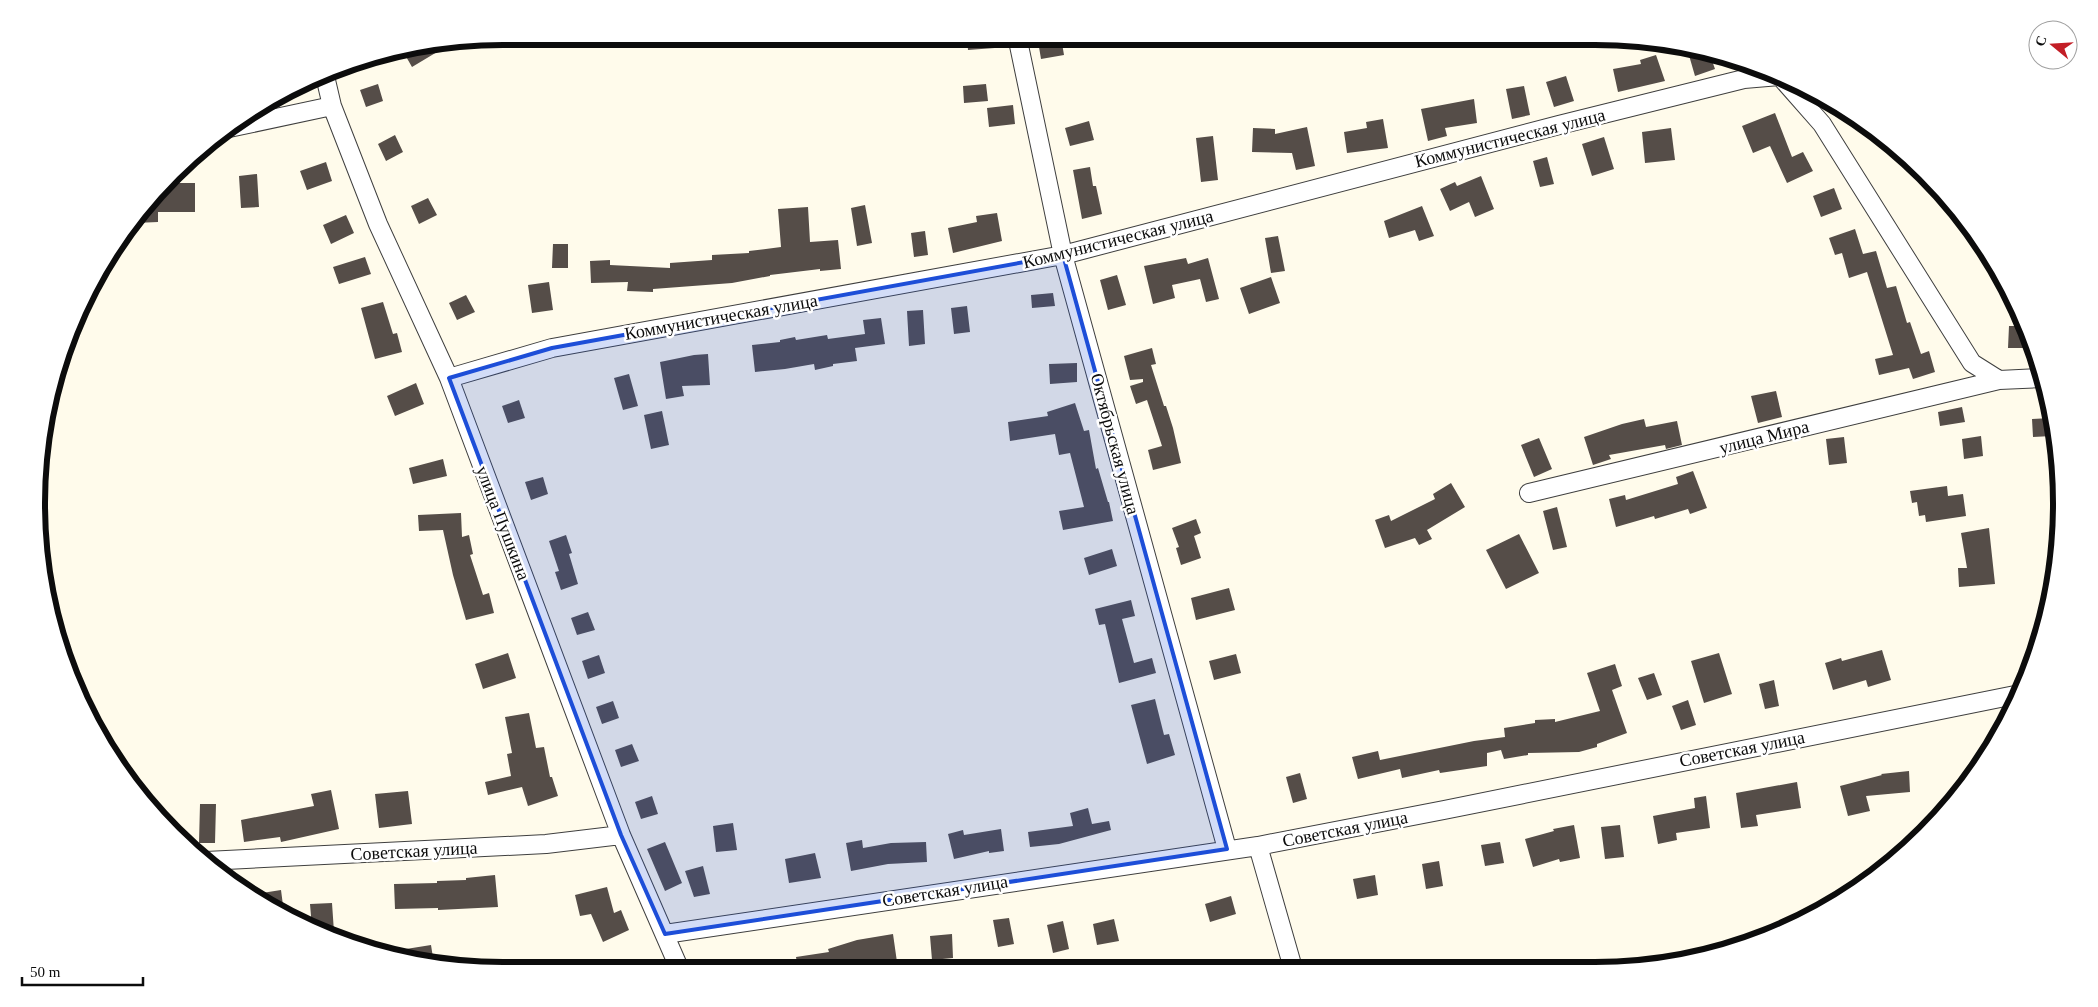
<svg xmlns="http://www.w3.org/2000/svg" width="2098" height="1007" viewBox="0 0 2098 1007" font-family="'Times New Roman',serif">
	<style>
		.building { fill: #554d48 }
		.lines { fill: none; stroke-linecap: round; stroke-linejoin: round }
		.minor-casing { stroke: #3f3f3f; stroke-width: 20 }
		.minor { stroke: #fff; stroke-width: 18 }
		.marked { fill: #1d4ed8; fill-opacity: 0.2; stroke: #1d4ed8; stroke-width: 4; stroke-linejoin: round }
		.labels { text-anchor: middle; stroke-width: 5; stroke-linejoin: round; paint-order: stroke }
		.street-label { font-size: 18px; fill: #0c0c0c; stroke: #fff }
		.rim { fill: none; stroke: #0c0c0c; stroke-width: 6 }
	</style>
	<rect width="100%" height="100%" fill="#fffbeb"/>
	<!-- building -->
	<path class="building" d="M967 36H1007L1008 47 968 50Z
		M1061 37 1064 55 1041 59 1038 41Z
		M1686 45 1709 52 1715 69 1695 76Z
		M447 46 412 67 404 53Z
		M1656 55 1665 81 1618 92 1613 69 1641 64 1640 60Z
		M1566 76 1574 101 1554 107 1546 82Z
		M378 84 383 101 366 107 360 90Z
		M986 84 988 101 964 103 963 86Z
		M1524 86 1530 115 1512 119 1506 89Z
		M1474 99 1477 123 1445 128 1447 136 1428 141 1421 109Z
		M1013 105 1015 124 989 127 987 108Z
		M1775 113 1792 157 1803 152 1813 171 1787 183 1770 146 1753 153 1742 126Z
		M1383 119 1388 148 1347 153 1344 132 1367 128 1366 122Z
		M1089 121 1094 140 1070 146 1065 128Z
		M1307 127 1315 166 1296 170 1292 153 1252 152 1253 128 1275 129V134Z
		M1671 128 1675 160 1645 163 1642 132Z
		M395 135 403 152 386 161 378 144Z
		M1213 136 1218 180 1201 182 1196 138Z
		M1604 137 1614 169 1592 176 1582 144Z
		M1547 157 1554 184 1540 187 1533 161Z
		M326 162 332 181 307 190 300 171Z
		M1090 167 1093 186H1096L1102 214 1082 219 1073 170Z
		M257 174 259 207 241 208 239 176Z
		M1481 176 1494 209 1475 217 1469 202 1450 211 1440 189 1455 182 1457 186Z
		M172 183H195V212H158V222L135 223Z
		M1834 188 1842 209 1821 217 1813 196Z
		M428 198 437 215 419 224 411 206Z
		M865 205 872 243 857 246 851 208Z
		M1422 206 1434 236 1419 241 1415 230 1389 238 1384 221Z
		M808 207 810 242 838 240 841 269 820 271V269L770 275V276L732 283 653 289V292L627 291 628 282 591 283 590 261 610 260V265L670 268V263L712 260V255L749 253V251L781 247 778 209Z
		M997 213 1002 241 953 253 948 228 977 222 976 216Z
		M346 215 354 233 331 244 323 225Z
		M1855 229 1863 254 1876 251 1887 288 1896 286 1907 323 1910 322 1921 354 1929 351 1935 372 1913 379 1909 368 1879 375 1875 359 1893 355 1867 272 1849 278 1842 253 1835 255 1829 238Z
		M925 231 928 255 914 257 911 233Z
		M1278 236 1285 271 1271 273 1265 238Z
		M553 244H568V268H552Z
		M365 257 371 274 339 284 333 267Z
		M1186 258 1188 264 1208 258 1219 299 1206 302 1200 279 1172 285 1175 298 1153 304 1144 266Z
		M1117 275 1126 305 1108 310 1100 280Z
		M1271 277 1280 303 1249 314 1240 288Z
		M549 282 553 310 532 313 528 285Z
		M1053 293 1055 306 1032 308 1031 295Z
		M466 295 475 312 457 320 449 303Z
		M383 302 393 334 397 333 402 352 375 359 361 308Z
		M967 306 970 332 954 334 951 308Z
		M923 310 925 344 909 346 907 311Z
		M881 318 885 344 855 348 857 361 833 364V366L815 370 814 364 785 369 755 372 752 345 780 342V340L795 337 796 340 827 335 828 339 865 334 863 320Z
		M2009 326H2027L2033 348H2008Z
		M1152 348 1156 364 1151 365 1164 406H1166L1173 428 1181 463 1153 470 1148 450 1162 446 1147 400 1136 404 1130 386 1143 382V379L1130 380 1124 356Z
		M708 354 710 385 682 386 684 396 666 399 660 362 694 355Z
		M1077 363V382L1050 384 1049 364Z
		M629 374 638 406 623 410 614 378Z
		M416 383 424 404 395 416 387 396Z
		M1776 391 1782 417 1758 423 1751 396Z
		M519 400 525 418 508 423 502 406Z
		M1075 403 1084 431 1089 430 1096 469 1098 468 1108 502H1109L1113 521 1063 530 1059 511 1084 507 1070 453 1059 455 1055 434 1010 441 1008 422 1048 416 1047 412Z
		M1962 407 1965 422 1940 426 1938 412Z
		M662 411 669 445 651 449 644 415Z
		M2051 418 2052 436 2033 437 2032 419Z
		M1644 419 1646 427 1677 421 1682 445 1666 449 1665 445 1609 455 1611 459 1593 465 1584 437 1622 424Z
		M1981 436 1983 456 1964 459 1962 439Z
		M1844 437 1847 463 1829 465 1826 439Z
		M1539 438 1552 469 1534 477 1521 445Z
		M443 459 447 476 413 484 409 468Z
		M1693 471 1707 508 1690 514 1688 509 1655 519 1654 516 1616 527 1609 499 1625 495 1626 500 1678 484 1676 477Z
		M543 477 548 494 531 500 525 482Z
		M1451 483 1465 507 1427 530 1432 539 1419 545 1415 538 1385 548 1375 520 1389 515 1391 521 1435 499 1433 494Z
		M1947 486 1948 496 1963 494 1966 516 1926 522 1925 515 1919 516 1917 502 1912 503 1910 491Z
		M1557 507 1567 547 1553 550 1543 511Z
		M461 513 462 537 469 535 473 554 470 555 483 595 489 593 494 613 466 620 453 575 443 530 419 531 418 515Z
		M1196 519 1201 533 1194 536 1201 558 1181 565 1176 548 1179 547 1172 528Z
		M1989 528 1995 584 1959 587 1958 568H1967L1961 533Z
		M1519 534 1539 573 1506 589 1486 550Z
		M566 535 572 553 569 554 578 584 561 590 555 572 559 571 549 541Z
		M1112 549 1117 566 1089 575 1084 558Z
		M1229 588 1235 610 1196 620 1191 598Z
		M1131 600 1135 616 1122 619 1134 663 1152 658 1156 673 1119 683 1105 624 1099 625 1095 609Z
		M588 612 595 630 577 635 571 618Z
		M1882 650 1891 680 1868 687 1866 680 1833 690 1825 663 1841 658 1842 661Z
		M508 653 516 678 483 689 475 664Z
		M1719 653 1732 694 1704 703 1691 661Z
		M1236 654 1241 673 1214 680 1209 661Z
		M599 655 605 673 588 679 582 661Z
		M1615 664 1622 686 1612 690 1627 733 1597 744V747L1579 752 1528 753V755L1504 759 1501 750 1487 753V766L1440 773 1439 770 1402 778 1400 769 1358 779 1352 757 1378 751 1380 760 1474 741 1505 737 1504 728 1535 723V720L1555 719V722L1600 711 1587 673Z
		M1654 673 1662 695 1647 700 1638 678Z
		M1774 680 1779 706 1765 709 1759 684Z
		M1155 699 1164 735 1169 734 1175 755 1147 764 1131 705Z
		M1688 700 1696 725 1681 730 1672 706Z
		M613 701 619 718 602 724 596 707Z
		M529 713 536 748 544 747 550 777H552L558 796 528 806 522 787 488 795 485 782 511 776 507 754 512 753 505 717Z
		M632 744 639 761 621 767 615 750Z
		M1909 771 1910 792 1866 796 1870 811 1848 816 1840 786 1882 775 1881 774Z
		M1300 773 1307 799 1293 803 1286 777Z
		M1797 782 1801 808 1756 815 1758 826 1741 828 1736 793Z
		M331 790 339 829 281 842 280 837 244 842 241 820 314 806 311 794Z
		M408 791 412 824 379 828 375 794Z
		M652 796 658 814 641 819 635 802Z
		M1706 796 1710 828 1676 833 1677 840 1658 844 1653 816 1695 808 1694 798Z
		M200 804H216L215 843H199Z
		M1088 808 1092 824 1109 821 1111 830 1059 844 1030 847 1028 832 1073 826 1070 813Z
		M733 823 737 850 716 852 713 826Z
		M1574 825 1580 858 1560 862 1559 859 1533 867 1525 839 1554 831 1553 829Z
		M1620 825 1624 857 1605 859 1601 827Z
		M1001 829 1004 851 989 853V851L954 859 948 834 963 830 964 835Z
		M862 840 863 848 891 843 926 842 927 862 888 864 851 871 846 843Z
		M665 842 682 883 665 891 647 849Z
		M1500 842 1504 863 1485 866 1481 845Z
		M815 853 821 878 789 883 785 859Z
		M1439 861 1443 886 1426 889 1422 864Z
		M703 866 710 894 694 897 685 871Z
		M495 875 498 907 438 910V908L395 909 394 884 437 883V881L466 880V878Z
		M1375 875 1378 895 1357 899 1353 879Z
		M607 887 614 913 621 910 629 930 603 942 591 914 580 916 575 895Z
		M281 890 284 913 249 895Z
		M1231 896 1236 914 1210 922 1205 904Z
		M332 903 334 932 321 933 312 928 310 904Z
		M1009 918 1014 944 998 947 993 920Z
		M1114 919 1119 941 1097 945 1093 924Z
		M1063 921 1069 949 1053 953 1047 925Z
		M893 934 898 969 798 970 796 957 829 952 828 949 857 940Z
		M952 934 953 958 932 960 930 936Z
		M431 945 434 964 408 960 406 949Z"/>
	<g class="lines">
		<!-- minor casing -->
		<g class="minor-casing">
			<path id="minor" d="M1017 36 1063 255 1227 849
				M1778 74 1822 124 1972 363 1999 380 2042 378
				M325 76 332 106 378 224 449 378 621 835 680 970
				M229 128 332 106
				M449 378 552 348 1063 255 1559 125 1744 79 1781 76
				M1529 493 1999 380
				M1258 846 1293 968
				M206 861 546 844 621 835
				M665 934 1258 846 1444 810 2020 694"/>
		</g>
		<!-- minor -->
		<use href="#minor" class="minor"/>
	</g>
	<!-- marked area -->
	<path class="marked" d="M1063 255 1227 849 665 934 621 835 449 378 552 348Z"/>
	<g class="labels">
		<!-- street labels -->
		<g class="street-label">
			<text transform="translate(1510 138) rotate(-14)" y="6">Коммунистическая улица</text>
			<text transform="translate(1118 239) rotate(-14)" y="6">Коммунистическая улица</text>
			<text transform="translate(721 317) rotate(-10)" y="6">Коммунистическая улица</text>
			<text transform="translate(1764 437) rotate(-14)" y="6">улица Мира</text>
			<text transform="translate(1115 444) rotate(75)" y="6">Октябрьская улица</text>
			<text transform="translate(503 523) rotate(69)" y="6">улица Пушкина</text>
			<text transform="translate(1742 749) rotate(-11)" y="6">Советская улица</text>
			<text transform="translate(1345 829) rotate(-11)" y="6">Советская улица</text>
			<text transform="translate(414 851) rotate(-3)" y="6">Советская улица</text>
			<text transform="translate(945 891) rotate(-9)" y="6">Советская улица</text>
		</g>
	</g>
	<!-- crop -->
	<path d="M0 0H2098V1007H0ZM503 45H1595A458 458 0 0 1 2053 503V504A458 458 0 0 1 1595 962H503A458 458 0 0 1 45 504V503A458 458 0 0 1 503 45Z" fill="#fff" fill-rule="evenodd"/>
	<path class="rim" d="M503 45H1595A458 458 0 0 1 2053 503V504A458 458 0 0 1 1595 962H503A458 458 0 0 1 45 504V503A458 458 0 0 1 503 45Z"/>
	<!-- north arrow -->
	<g transform="translate(2053 45) rotate(288)"><circle r="24" fill="#ffffff" stroke="#9e9e9e"/>
	<path d="M0-4L9 19L0 12L-9 19Z" fill="#c31e26"/>
	<text y="-8" font-size="14" font-weight="bold" text-anchor="middle" fill="#0c0c0c">С</text>
	</g>
	<!-- scale -->
	<path d="M22 977v8h121v-8" fill="none" stroke="#0c0c0c" stroke-width="2.5"/>
	<text x="30" y="977" font-size="15" fill="#0c0c0c" stroke="#ffffff" stroke-width="4" paint-order="stroke">50 m</text>
</svg>
